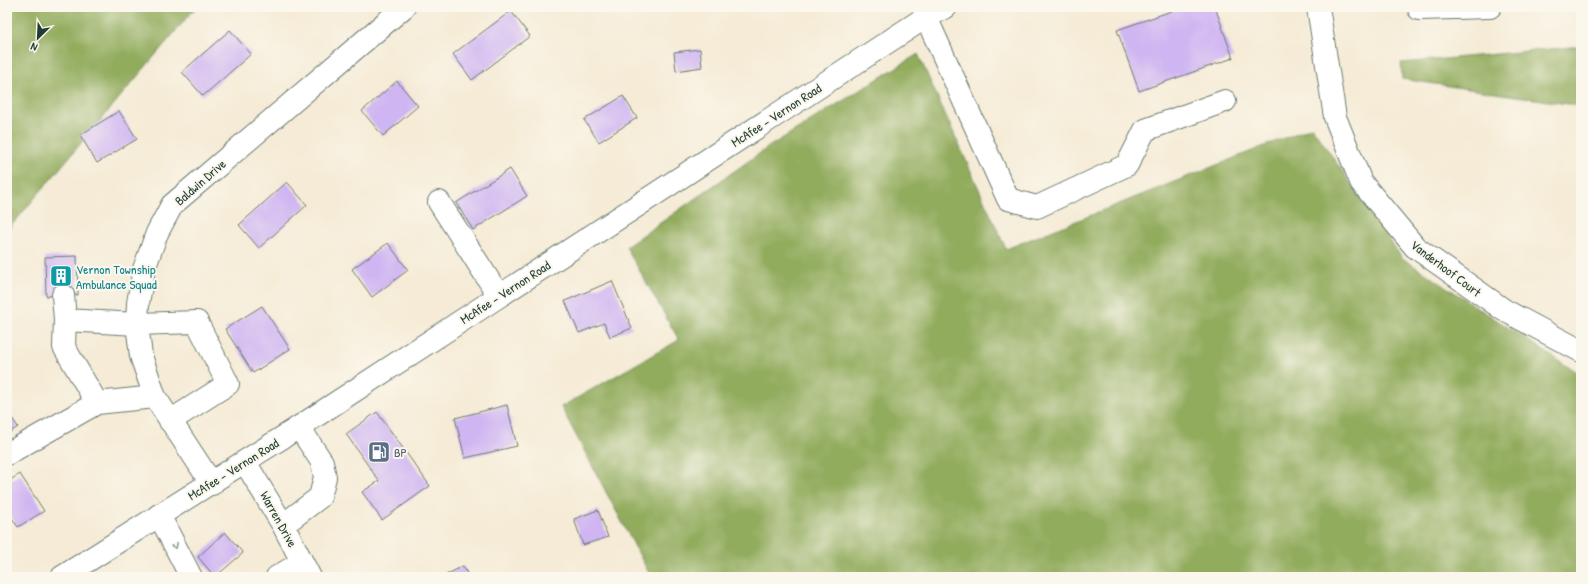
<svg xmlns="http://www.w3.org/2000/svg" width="1588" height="584" viewBox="0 0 1588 584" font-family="'Patrick Hand',sans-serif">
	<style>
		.forest { fill: #92ac5d; stroke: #587448 }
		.building { fill: #cfb5f2 }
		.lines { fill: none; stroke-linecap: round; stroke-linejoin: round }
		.minor-casing { stroke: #6a7a6d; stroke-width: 24 }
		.major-casing { stroke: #6a7a6d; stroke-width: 24 }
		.minor { stroke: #fff; stroke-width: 22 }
		.major { stroke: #fff; stroke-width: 22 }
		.oneway { stroke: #8f9e9a }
		.labels { text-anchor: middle; stroke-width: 4; stroke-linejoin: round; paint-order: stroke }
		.street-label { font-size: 13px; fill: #1f3d34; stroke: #fbf7ec }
		.culture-label { font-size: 13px; fill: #0d838f; stroke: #fbf7ec; text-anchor: start }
		.service-label { font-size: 13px; fill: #4e5e75; stroke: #fbf7ec; text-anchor: start }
	</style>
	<rect width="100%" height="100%" fill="#fbf7ec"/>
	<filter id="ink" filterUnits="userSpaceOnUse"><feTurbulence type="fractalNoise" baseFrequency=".025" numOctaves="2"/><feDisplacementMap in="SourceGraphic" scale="8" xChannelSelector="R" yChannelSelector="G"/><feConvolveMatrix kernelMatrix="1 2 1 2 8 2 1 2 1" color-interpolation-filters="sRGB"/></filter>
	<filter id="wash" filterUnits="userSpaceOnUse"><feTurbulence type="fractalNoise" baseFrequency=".012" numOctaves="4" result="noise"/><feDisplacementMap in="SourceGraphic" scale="16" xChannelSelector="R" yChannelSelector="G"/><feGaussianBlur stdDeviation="0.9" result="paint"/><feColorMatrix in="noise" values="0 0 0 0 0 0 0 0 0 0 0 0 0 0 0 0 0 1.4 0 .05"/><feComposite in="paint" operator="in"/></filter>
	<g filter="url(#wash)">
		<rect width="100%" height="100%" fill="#f5ebd6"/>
		<!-- forest -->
		<path class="forest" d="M7 7H196L7 231Z
			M1581 46V106L1402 79 1401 63Z
			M918 54 1006 249 1312 127 1402 258 1581 375V577H645L650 575 561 407 679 340 626 247 770 146Z"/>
		<g id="blocks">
			<!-- building -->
			<path class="building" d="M581 7H589L584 11Z
				M1183 7H1215L1233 58 1139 91 1117 30Z
				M511 11 530 36 472 80 453 54Z
				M230 30 251 54 203 96 182 72Z
				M700 49 702 67 676 71 674 52Z
				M397 81 418 106 383 136 362 111Z
				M623 96 637 118 599 142 584 120Z
				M119 111 137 139 97 163 80 135Z
				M510 169 527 196 473 230 456 203Z
				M287 182 307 205 259 248 239 225Z
				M388 243 408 270 372 297 352 269Z
				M77 256 78 295 46 296 45 257Z
				M612 281 632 328 610 337 604 323 579 333 565 301Z
				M262 306 290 349 253 373 225 329Z
				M507 405 517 446 465 458 455 418Z
				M7 411 18 427 7 434Z
				M377 412 430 486 382 520 362 492 379 481 346 434Z
				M20 474 44 511 18 527 7 511V482Z
				M598 510 608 537 583 545 574 519Z
				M225 532 243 553 215 577 198 557Z
				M463 566 469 577H442Z"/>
		</g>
	</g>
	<g filter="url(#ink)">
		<use href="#blocks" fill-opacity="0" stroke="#6a7a6d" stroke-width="1"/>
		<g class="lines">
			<!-- minor casing -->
			<g class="minor-casing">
				<path id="minor" d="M1318 7 1335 117 1361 182 1415 247 1504 310 1581 351
					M1419 7V9L1490 7
					M926 17 1008 199 1037 207 1127 165 1145 130 1225 101
					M439 202 499 296
					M63 295 65 320 137 324 197 322 228 384 170 421
					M65 320 64 347 97 403
					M7 454 97 403 155 397
					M245 462 283 525 310 577
					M212 484 155 397 141 356 137 324 138 303 144 269 157 233 172 205 404 7
					M159 515 191 577
					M283 525 320 497 325 477 322 462 299 427
					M277 577 302 562"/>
			</g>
			<!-- major casing -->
			<g class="major-casing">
				<path id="major" d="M62 577 299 427 926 17 946 7"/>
			</g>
			<!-- minor -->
			<use href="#minor" class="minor"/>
			<!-- major -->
			<use href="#major" class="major"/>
		</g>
		<!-- one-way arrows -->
		<defs><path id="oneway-chevron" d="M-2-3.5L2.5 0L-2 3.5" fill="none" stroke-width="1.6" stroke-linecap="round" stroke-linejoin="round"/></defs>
		<use class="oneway" href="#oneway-chevron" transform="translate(175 546) rotate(63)"/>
	</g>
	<!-- icons -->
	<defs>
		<g id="building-square" transform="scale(1.15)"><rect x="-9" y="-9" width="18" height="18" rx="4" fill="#0f9aa8" stroke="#fbf7ec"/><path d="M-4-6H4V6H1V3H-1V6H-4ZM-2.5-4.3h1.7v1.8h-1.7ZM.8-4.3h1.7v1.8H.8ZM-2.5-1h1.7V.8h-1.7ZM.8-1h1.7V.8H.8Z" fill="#fff"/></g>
		<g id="fuel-square" transform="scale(1.15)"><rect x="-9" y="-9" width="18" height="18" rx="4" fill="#5c6f8a" stroke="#fbf7ec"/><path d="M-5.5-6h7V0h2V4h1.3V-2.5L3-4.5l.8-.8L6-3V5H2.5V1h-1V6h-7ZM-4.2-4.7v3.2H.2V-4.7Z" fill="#fff"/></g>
	</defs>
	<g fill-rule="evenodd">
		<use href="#building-square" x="61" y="276"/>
		<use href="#fuel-square" x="379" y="452"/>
	</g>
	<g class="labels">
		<!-- street labels -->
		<g class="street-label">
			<text transform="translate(776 115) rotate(-33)" y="5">McAfee - Vernon Road</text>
			<text transform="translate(200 182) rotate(-41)" y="5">Baldwin Drive</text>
			<text transform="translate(1446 268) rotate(37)" y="5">Vanderhoof Court</text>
			<text transform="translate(505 292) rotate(-33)" y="5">McAfee - Vernon Road</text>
			<text transform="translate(233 469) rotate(-32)" y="5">McAfee - Vernon Road</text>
			<text transform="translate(279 519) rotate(61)" y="5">Warren Drive</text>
		</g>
		<!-- culture labels -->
		<g class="culture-label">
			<text x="76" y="274">Vernon Township<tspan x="76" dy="15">Ambulance Squad</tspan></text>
		</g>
		<!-- service labels -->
		<g class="service-label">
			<text x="394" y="457">BP</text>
		</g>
	</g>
	<!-- margin -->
	<rect width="1588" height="584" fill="none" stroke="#fbf7ec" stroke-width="24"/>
	<!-- north arrow -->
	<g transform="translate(38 38) rotate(204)" stroke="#fbf7ec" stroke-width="3" paint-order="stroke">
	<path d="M0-3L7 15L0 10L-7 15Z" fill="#1f3d34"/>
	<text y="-6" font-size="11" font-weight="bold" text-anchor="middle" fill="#1f3d34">N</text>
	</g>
</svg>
